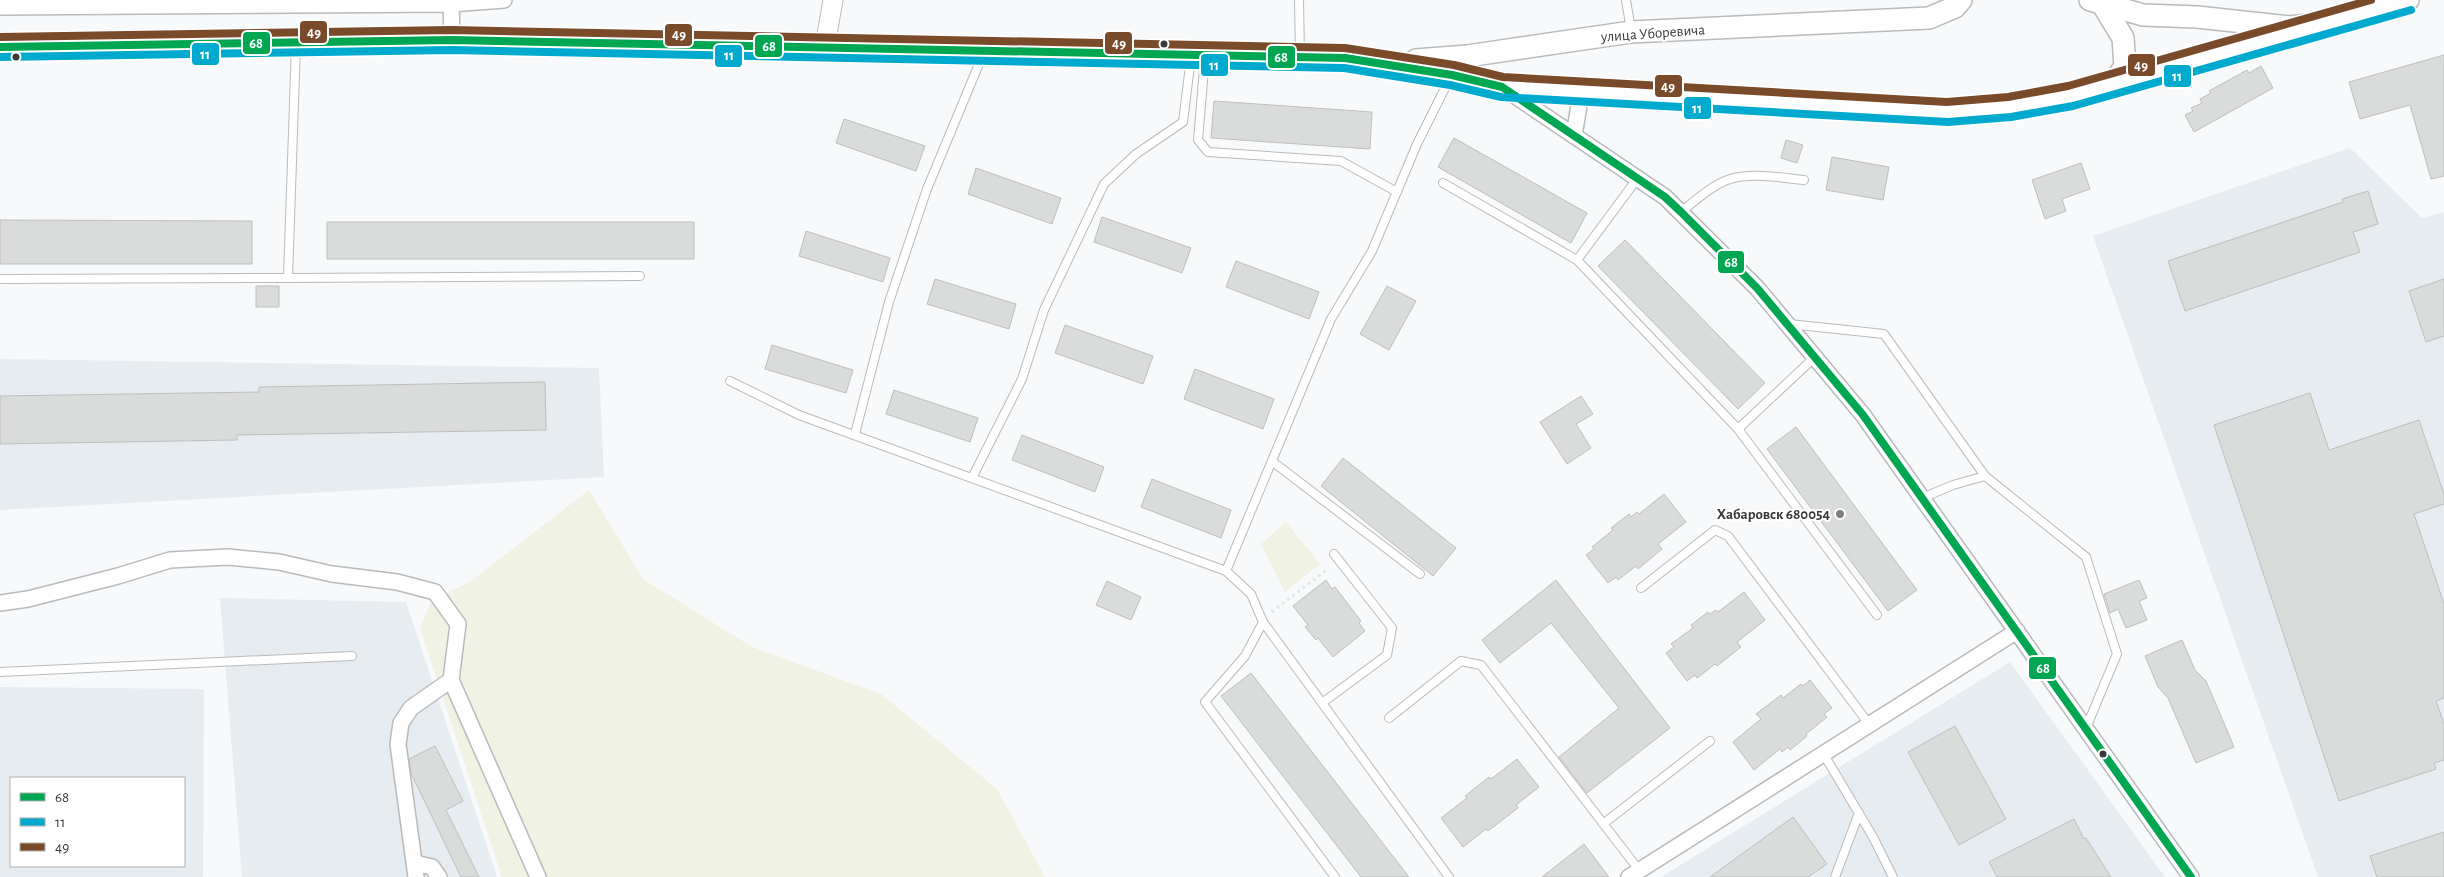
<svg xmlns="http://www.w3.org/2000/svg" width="2444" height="877" viewBox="0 0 2444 877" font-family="'Alegreya Sans',sans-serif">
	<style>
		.built { fill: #e7ecf1; fill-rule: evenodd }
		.green { fill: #f0f2e3 }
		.building { fill: #dadbdb; stroke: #bebebe }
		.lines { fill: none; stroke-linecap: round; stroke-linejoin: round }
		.service-casing { stroke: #b9babb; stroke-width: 10 }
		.minor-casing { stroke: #b9babb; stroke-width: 18 }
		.tertiary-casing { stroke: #b9babb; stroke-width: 21 }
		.secondary-casing { stroke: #b9babb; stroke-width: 24 }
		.path { stroke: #e3e4e4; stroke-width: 3; stroke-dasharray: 2.5 4; stroke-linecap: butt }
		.service { stroke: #fefefe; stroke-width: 8 }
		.minor { stroke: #fefefe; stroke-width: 15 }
		.tertiary { stroke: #fefefe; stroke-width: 19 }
		.secondary { stroke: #fefefe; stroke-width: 21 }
		.bus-1-casing { stroke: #fff; stroke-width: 11 }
		.bus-2-casing { stroke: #fff; stroke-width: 11 }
		.bus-3-casing { stroke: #fff; stroke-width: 11 }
		.bus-1 { stroke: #00a651; stroke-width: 8 }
		.bus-2 { stroke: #00a9ce; stroke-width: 8 }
		.bus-3 { stroke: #7a4b2a; stroke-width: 8 }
		.bus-dot { fill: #393a3c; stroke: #fff; stroke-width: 2 }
		.poi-dot { fill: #7c7d7f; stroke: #fff; stroke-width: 2 }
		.labels { text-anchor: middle; stroke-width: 4; stroke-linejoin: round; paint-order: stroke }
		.street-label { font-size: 15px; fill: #393a3c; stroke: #fff }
		.poi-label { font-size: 15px; font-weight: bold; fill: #393a3c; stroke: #fff; text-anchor: end }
		.line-badge { stroke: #fff; stroke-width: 2 }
		.badge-label { font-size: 14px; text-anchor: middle; font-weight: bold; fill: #fff }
	</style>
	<rect width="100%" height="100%" fill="#f7f9fb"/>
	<!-- built -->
	<path class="built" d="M2350 148 2422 218 2444 212V877H2318L2093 236Z
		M0 359 599 368 604 477 0 510Z
		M220 598 406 602 497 877H242Z
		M2010 662 2165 877H1661Z
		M0 687 204 689 203 877H0ZM11 778H184V866H11Z"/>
	<!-- green -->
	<path class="green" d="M589 490 643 579 752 647 881 694 997 789 1045 877H502L420 628 432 600 470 582Z
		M1286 522 1320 564 1285 592 1261 544Z"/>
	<!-- building -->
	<path class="building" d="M2444 55V176L2431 179 2410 105 2360 119 2349 82Z
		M2261 66 2273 88 2194 132 2185 115 2193 111 2191 108 2202 103 2200 99 2211 93 2209 91 2247 70 2249 73Z
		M1214 101 1372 112 1370 149 1211 138Z
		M844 119 925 146 916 171 836 143Z
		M1454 138 1587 213 1571 243 1438 167Z
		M1786 140 1803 145 1797 163 1781 158Z
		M1832 157 1889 167 1883 200 1826 190Z
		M2081 163 2090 189 2062 199 2066 211 2045 219 2032 180Z
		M976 168 1061 198 1052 224 968 194Z
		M2368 191 2378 224 2353 232 2360 252 2185 311 2168 261 2343 202 2342 199Z
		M1102 217 1191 248 1182 273 1094 242Z
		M0 220 252 221V264H0Z
		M327 222H694V259H327Z
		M806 231 890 258 883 282 799 256Z
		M1625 240 1765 383 1738 409 1598 266Z
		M1236 261 1319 292 1309 319 1226 287Z
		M935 279 1016 304 1009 329 927 304Z
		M2444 279V336L2426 342 2409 291Z
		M256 286H279V307H256Z
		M1387 286 1416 301 1389 350 1360 334Z
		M1065 325 1153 356 1143 384 1055 353Z
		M772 345 853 370 846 393 765 369Z
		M1195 369 1274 399 1263 429 1184 399Z
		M545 382 546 430 237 435V440L0 444V396L259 392V387Z
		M894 390 978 418 970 442 886 414Z
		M2310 393 2329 450 2419 420 2444 494V504L2414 514 2444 604V698L2436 701 2444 724V760L2434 763 2436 769 2339 801 2214 425Z
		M1581 396 1593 414 1576 424 1591 448 1567 464 1540 422Z
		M1796 427 1917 590 1888 611 1767 449Z
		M1022 435 1104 467 1095 492 1012 460Z
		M1343 458 1456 548 1433 576 1321 486Z
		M1152 479 1231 510 1221 538 1141 507Z
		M1664 494 1686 522 1658 544 1662 549 1638 569 1636 566 1618 580 1616 577 1608 583 1586 555 1594 549 1592 547 1613 530 1611 528 1629 514 1631 517 1637 512 1639 514Z
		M1326 580 1332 589 1335 587 1361 621 1359 623 1365 631 1333 657 1318 638 1316 640 1305 627 1308 625 1293 606Z
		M1556 580 1670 728 1587 793 1559 757 1619 708 1551 623 1500 663 1482 640Z
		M2139 580 2147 598 2139 601 2147 620 2126 628 2118 609 2110 613 2104 594Z
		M1107 581 1141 597 1131 620 1096 605Z
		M1744 592 1765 620 1737 642 1741 647 1717 666 1715 664 1697 678 1695 675 1687 681 1666 653 1674 647 1671 644 1693 628 1691 625 1708 612 1710 614 1716 610 1718 612Z
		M2182 640 2195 670 2206 681 2234 747 2196 763 2168 698 2158 687 2145 656Z
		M1251 673 1409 877H1361L1221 696Z
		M1810 680 1832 708 1824 714 1827 717 1806 734 1807 736 1790 750 1788 747 1782 752 1780 749 1754 770 1733 742 1761 719 1756 714 1781 695 1783 698 1801 684 1803 686Z
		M1955 726 2006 819 1959 845 1908 752Z
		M435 746 463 801 446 810 479 877H461L411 773 409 759Z
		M1517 759 1539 787 1516 805 1518 808 1488 831 1486 829 1463 847 1441 818 1467 798 1465 796 1489 777 1491 779Z
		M1793 817 1827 864 1808 877H1710Z
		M2074 819 2084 839 2086 838 2111 877H1997L1989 862Z
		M2444 832V877H2377L2370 856Z
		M1584 844 1609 877H1542Z"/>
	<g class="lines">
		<!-- service casing -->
		<g class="service-casing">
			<path id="service" d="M1299 0 1300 55
				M1626 0 1631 30
				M296 44 288 278 640 276
				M1205 57 1198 140 1208 152 1341 161 1397 192
				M1443 183 1577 260 1738 429
				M1681 212C1696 200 1712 185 1730 179 1752 172 1782 178 1804 180
				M1577 260 1637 179
				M0 279 288 278
				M1789 324 1884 334 1985 476 2086 557 2117 654 2086 728
				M1815 357 1738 429 1877 615
				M730 381 799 415 1226 571 1251 594 1263 622 1245 656 1205 702 1335 877
				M855 434 889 302 927 189 984 52
				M1273 462 1420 574
				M972 478 1022 379 1044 310 1104 184 1136 154 1183 122 1191 57
				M1922 498 1953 485 1985 476
				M1226 571 1331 319 1372 251 1417 144 1451 76
				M1641 588 1715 530 1728 536 1869 724
				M1263 622 1449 877
				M0 672 352 656
				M1322 703 1387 655 1392 628 1334 554
				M1389 718 1461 661 1481 665 1639 870
				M1823 753 1873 837 1893 877
				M1603 824 1710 741
				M1835 877 1859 813"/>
		</g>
		<!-- minor casing -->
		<g class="minor-casing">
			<path id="minor" d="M451 0 452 40
				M0 7 451 4 504 0
				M1502 87 1665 197 1757 288 1863 415 2191 877
				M1574 136 1581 93
				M0 603 28 599 118 576 170 560 228 557 279 562 332 574 397 582 435 592 458 624 451 680 538 877
				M415 863 432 867 439 877
				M416 877 398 744 401 723 411 708 451 680
				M1629 877 2017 631"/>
		</g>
		<!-- tertiary casing -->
		<g class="tertiary-casing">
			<path id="tertiary" d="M825 46 833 0"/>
		</g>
		<!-- secondary casing -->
		<g class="secondary-casing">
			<path id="secondary" d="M2090 0 2143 15 2197 17 2290 27 2327 23 2408 0
				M2103 5 2123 38 2125 66 2113 84
				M0 47 452 40 1345 58 1452 75 1502 87 1947 112 2009 107 2070 96 2327 23
				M1416 60 1467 56 1631 32 1929 18 1955 7 1961 0"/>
		</g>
		<!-- path -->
		<path class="path" d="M1272 612 1329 568"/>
		<!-- service -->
		<use href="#service" class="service"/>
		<!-- minor -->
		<use href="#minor" class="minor"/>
		<!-- tertiary -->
		<use href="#tertiary" class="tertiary"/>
		<!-- secondary -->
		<use href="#secondary" class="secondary"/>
		<!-- bus-1 casing -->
		<g class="bus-1-casing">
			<path id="bus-1" d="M0 47 452 40 1345 58 1452 75 1502 87 1665 197 1681 212 1757 288 1863 415 2191 877"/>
		</g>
		<!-- bus-2 casing -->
		<g class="bus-2-casing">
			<path id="bus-2" d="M0 57 452 50 1344 68 1450 85 1501 97 1948 122 2011 117 2073 106 2411 10"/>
		</g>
		<!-- bus-3 casing -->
		<g class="bus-3-casing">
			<path id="bus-3" d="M0 37 452 30 1345 48 1454 65 1503 77 1947 102 2008 97 2068 86 2371 0"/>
		</g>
		<!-- bus-1 -->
		<use href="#bus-1" class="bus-1"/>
		<!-- bus-2 -->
		<use href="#bus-2" class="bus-2"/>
		<!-- bus-3 -->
		<use href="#bus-3" class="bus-3"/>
	</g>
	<!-- markers -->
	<g class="bus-dot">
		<circle cx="1164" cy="44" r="4.5"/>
		<circle cx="16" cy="57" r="4.5"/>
		<circle cx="2103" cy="754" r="4.5"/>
	</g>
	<circle class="poi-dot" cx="1840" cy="514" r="5"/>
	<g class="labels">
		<!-- street labels -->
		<g class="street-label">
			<text transform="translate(1653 33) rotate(-4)" y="5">улица Уборевича</text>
		</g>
		<!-- poi labels -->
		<g class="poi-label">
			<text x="1830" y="519">Хабаровск 680054</text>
		</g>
	</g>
	<g class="line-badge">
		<rect x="299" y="20" width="29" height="24" rx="5" fill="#7a4b2a"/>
		<rect x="664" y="23" width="29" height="24" rx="5" fill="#7a4b2a"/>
		<rect x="242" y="31" width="29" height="24" rx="5" fill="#00a651"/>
		<rect x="1104" y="31" width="29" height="24" rx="5" fill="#7a4b2a"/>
		<rect x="754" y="34" width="29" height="24" rx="5" fill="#00a651"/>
		<rect x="191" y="42" width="29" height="24" rx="5" fill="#00a9ce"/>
		<rect x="714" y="44" width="29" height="24" rx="5" fill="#00a9ce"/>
		<rect x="1267" y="45" width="29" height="24" rx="5" fill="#00a651"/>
		<rect x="2127" y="53" width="29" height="24" rx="5" fill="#7a4b2a"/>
		<rect x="1200" y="53" width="29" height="24" rx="5" fill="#00a9ce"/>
		<rect x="2163" y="64" width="29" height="24" rx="5" fill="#00a9ce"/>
		<rect x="1654" y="74" width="29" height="24" rx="5" fill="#7a4b2a"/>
		<rect x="1683" y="96" width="29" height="24" rx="5" fill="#00a9ce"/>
		<rect x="1717" y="250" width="28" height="24" rx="5" fill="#00a651"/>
		<rect x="2028" y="656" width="29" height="24" rx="5" fill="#00a651"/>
	</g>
	<g class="badge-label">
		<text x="314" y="37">49</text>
		<text x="679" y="39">49</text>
		<text x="256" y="48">68</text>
		<text x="1119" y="48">49</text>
		<text x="769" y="51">68</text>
		<text x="205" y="59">11</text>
		<text x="729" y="60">11</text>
		<text x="1281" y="62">68</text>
		<text x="2141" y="70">49</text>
		<text x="1214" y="70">11</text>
		<text x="2177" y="81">11</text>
		<text x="1668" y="91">49</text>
		<text x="1697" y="113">11</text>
		<text x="1731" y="267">68</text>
		<text x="2043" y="673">68</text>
	</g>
	<!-- legend -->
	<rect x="10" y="777" width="175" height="90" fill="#ffffff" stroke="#b0b0b1"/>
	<rect x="20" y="793" width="25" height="8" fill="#00a651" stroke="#b0b0b1"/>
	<text x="55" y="802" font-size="15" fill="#393a3c">68</text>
	<rect x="20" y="818" width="25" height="8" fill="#00a9ce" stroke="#b0b0b1"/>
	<text x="55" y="827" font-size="15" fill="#393a3c">11</text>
	<rect x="20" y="843" width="25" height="8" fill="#7a4b2a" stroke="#b0b0b1"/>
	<text x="55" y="852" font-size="15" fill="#393a3c">49</text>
</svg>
